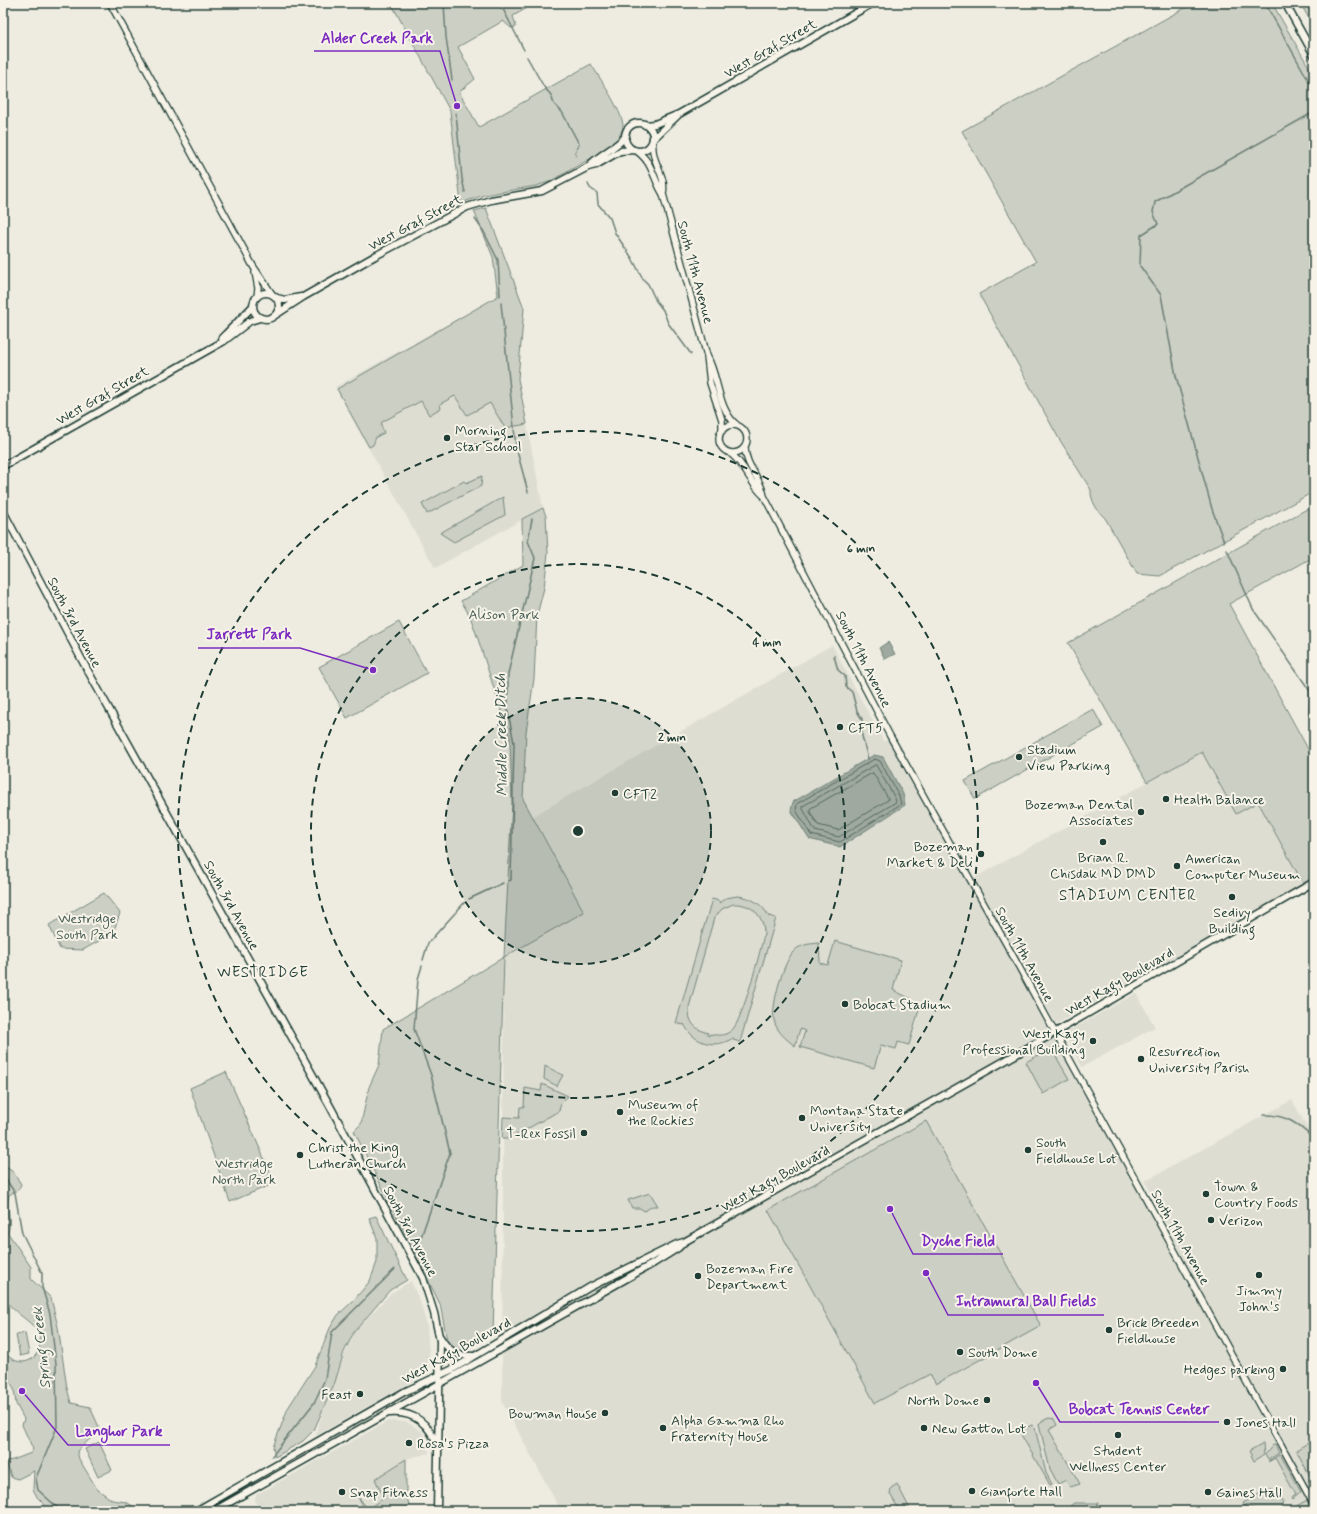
<svg xmlns="http://www.w3.org/2000/svg" width="1317" height="1514" viewBox="0 0 1317 1514" font-family="Mynerve,sans-serif">
	<style>
		.built { fill: #ddddd2 }
		.green { fill: #cccfc4; stroke: #76867c; fill-rule: evenodd }
		.water { fill: #9fa99f; stroke: #6c7e74 }
		.lines { fill: none; stroke-linecap: round; stroke-linejoin: round }
		.shore { stroke: #52685f; stroke-width: 1 }
		.stream { stroke: #6c7e74; stroke-width: 1.5 }
		.tertiary-casing { stroke: #1f3d34; stroke-width: 8 }
		.secondary-casing { stroke: #1f3d34; stroke-width: 9 }
		.tertiary { stroke: #f7f3e8; stroke-width: 5.5 }
		.secondary { stroke: #f7f3e8; stroke-width: 6 }
		.ring { fill: none; stroke: #1f3d34; stroke-width: 2; stroke-dasharray: 7 5 }
		.poi-dot { fill: #1f3d34; stroke: #f7f3e8; stroke-width: 1.5 }
		.labels { text-anchor: middle; stroke-width: 4; stroke-linejoin: round; paint-order: stroke }
		.street-label { font-size: 14px; fill: #1f3d34; stroke: #f7f3e8 }
		.poi-label { font-size: 14px; fill: #1f3d34; stroke: #f7f3e8; text-anchor: start }
		.park-label { font-size: 14px; fill: #425a51; stroke: #f7f3e8 }
		.water-label { font-size: 15px; font-style: italic; fill: #3f584f; stroke: #f7f3e8 }
		.neighbourhood-label { font-size: 15px; letter-spacing: 1px; fill: #1f3d34; stroke: #f7f3e8 }
		.centre { fill: #1f3d34; stroke: #f7f3e8; stroke-width: 2 }
		.ring-label { font-size: 12px; text-anchor: middle; font-weight: bold; fill: #1f3d34; stroke: #f7f3e8; stroke-width: 4; stroke-linejoin: round; paint-order: stroke }
		.leader { fill: none; stroke: #7b2cbf; stroke-width: 1.5 }
		.callout-dot { fill: #7b2cbf; stroke: #f7f3e8; stroke-width: 1.5 }
		.callout-label { font-size: 15px; text-anchor: middle; font-weight: bold; fill: #7b2cbf; stroke: #f7f3e8; stroke-width: 4; stroke-linejoin: round; paint-order: stroke }
	</style>
	<rect width="100%" height="100%" fill="#eeece1"/>
	<filter id="ink" filterUnits="userSpaceOnUse"><feTurbulence type="fractalNoise" baseFrequency=".025" numOctaves="2"/><feDisplacementMap in="SourceGraphic" scale="8" xChannelSelector="R" yChannelSelector="G"/><feConvolveMatrix kernelMatrix="1 2 1 2 8 2 1 2 1" color-interpolation-filters="sRGB"/></filter>
	<g filter="url(#ink)">
		<!-- built -->
		<path class="built" d="M516 286 524 308 518 379 543 508 435 568 335 387Z
			M832 645 884 742 890 736 1215 1322 1145 1181 1292 1100 1314 1140V1511H561L502 1402 504 957 584 912 533 816Z
			M1202 752 1236 814 1258 802 1304 885 1056 1024 974 878Z
			M1136 993 1155 1027 1082 1067 1064 1034Z
			M411 1281 421 1305 427 1325 430 1371 316 1436 317 1429 348 1345 357 1329 391 1293Z
			M388 1421 407 1422 423 1432 429 1453 406 1459 384 1498 370 1507 359 1497 366 1511H261L255 1500 256 1495Z"/>
		<!-- green -->
		<path class="green" d="M391 3H536L513 16 516 27 511 28 503 21 458 47 475 79 459 92 479 127 591 64C599 77 622 111 623 125 623 133 616 141 611 147L549 182 536 186 484 195 461 203 450 111Z
			M1194 3H1272L1314 76V490L1306 496 1160 576 1137 574 1105 518C1098 512 1090 500 1091 490L1058 437 979 294 1036 262 962 131Z
			M1300 3H1314V27Z
			M486 208 524 308 518 379 527 424 505 428 490 403 467 415 455 396 440 404 441 408 429 415 421 401 382 422 381 425 384 433 376 437 373 445 369 447 337 389 498 296 493 257 474 211Z
			M482 476 481 486 427 514 422 504 464 481 466 483Z
			M503 497 505 515 454 542 440 533Z
			M1314 505V567L1310 559 1229 604 1314 760V879L1304 885 1258 802 1236 814 1202 752 1147 782 1068 643Z
			M543 508 546 516 548 553 544 588 537 615 534 679 526 732 523 799 584 912 504 957 493 1333 467 1349 456 1351 450 1347 447 1340 440 1304 354 1131 361 1124 369 1087 379 1065 383 1029 504 957 512 802 510 738 478 639 470 616 461 601 523 565 522 519Z
			M399 622 427 673 347 718 319 667Z
			M1093 709 1103 727 975 799 965 781Z
			M104 893 120 913 113 933 83 950 60 949 49 925Z
			M737 896C751 897 763 904 769 917V916L776 918 740 1042 733 1040V1038C715 1050 693 1043 684 1024L683 1025 676 1023 712 899 719 901V903L726 898ZM733 904C752 903 764 916 764 934 761 950 742 1020 733 1029 726 1036 719 1036 710 1034L709 1036 707 1035 708 1033C694 1029 688 1022 689 1007L714 918 722 909Z
			M835 941 901 960 893 990 911 999 910 1003 920 1006 909 1045 898 1042 896 1049 881 1045 874 1068 800 1047 805 1031 800 1029 795 1046C786 1039 776 1031 774 1020 771 1005 784 959 795 950 802 944 810 944 819 943L820 963 828 965Z
			M1051 1048 1069 1079 1043 1094 1026 1062Z
			M545 1066 563 1075 557 1086 544 1079Z
			M226 1072 275 1183 230 1202 190 1088Z
			M542 1084 568 1096 561 1103 559 1111 509 1139H502L503 1117 519 1118 520 1107H524L525 1088 541 1091Z
			M926 1121 1041 1326 936 1384 930 1374 875 1403 768 1210Z
			M3 1165 13 1172 21 1184 19 1189 9 1195C6 1211 12 1218 8 1233L31 1267V1279L51 1298 58 1327 67 1388 71 1403 90 1407 99 1427 93 1436 77 1451 79 1459 97 1489 112 1500 126 1502 141 1511H51L37 1497 33 1489 34 1471 18 1479 11 1477 6 1461 13 1460 31 1453 33 1449 22 1425 24 1419 16 1404 14 1389 4 1369 3 1361 8 1356C23 1369 41 1359 40 1340 40 1322 7 1313 3 1293 1 1283 3 1268 3 1257 3 1226 3 1196 3 1165Z
			M650 1193 658 1206H653L644 1211 640 1208H632L628 1200Z
			M376 1216 407 1280 390 1290 354 1332 344 1352 335 1382 314 1430 303 1441 275 1457 273 1447 288 1408 315 1366 330 1328 338 1315 354 1300 370 1281 377 1262V1238L369 1218Z
			M25 1333 29 1354 20 1356 16 1335Z
			M1049 1418 1054 1419 1057 1425 1049 1430 1080 1484 1070 1487 1066 1480 1058 1484 1050 1469 1039 1424 1042 1421Z
			M1032 1425 1035 1428 1046 1473 1052 1484 1050 1485 1019 1431Z
			M99 1442 112 1470 98 1477 85 1449Z
			M1263 1443 1264 1455 1254 1461 1249 1451Z
			M1308 1443 1314 1454 1309 1457 1314 1466V1477L1311 1478 1296 1450Z
			M1273 1445H1275L1279 1453 1268 1460 1265 1455Z
			M1280 1454 1301 1492 1292 1500 1291 1498 1296 1495 1275 1458 1268 1462Z
			M406 1459V1493L409 1505 405 1511H366L357 1495 365 1505 370 1507 384 1498 375 1479Z
			M897 1484 911 1511H900L890 1494 891 1488Z
			M1270 1488 1277 1497 1280 1495 1283 1501 1280 1511H1254L1252 1508 1247 1510 1249 1505 1247 1504 1245 1506 1243 1503Z
			M1307 1500 1312 1511H1288Z
			M1075 1503H1098L1096 1511 1073 1510 1070 1506Z"/>
		<!-- water -->
		<path class="water" d="M888 642 895 654 885 659 879 648Z
			M874 755 883 757 903 794 905 805 840 847 809 839 791 810 793 802Z"/>
		<g class="lines">
			<!-- shore -->
			<path class="shore" d="M875 759 880 761 899 796 901 804 840 842 811 835 796 810 797 804Z
				M876 765 895 798 896 802 839 837 815 831 802 807Z
				M873 773 888 798V800L838 830 818 825 810 812V809Z"/>
			<!-- stream -->
			<path class="stream" d="M444 3 446 37 452 80
				M498 3 504 11 524 50
				M1265 3 1314 90
				M527 57 544 87 551 95 554 104 562 112 579 144 575 152 576 156
				M456 113 462 179 465 192
				M588 184 590 188 597 193 598 204 610 218 615 233 632 258 643 279 648 284 656 301 663 310 668 323 691 354
				M475 219 484 232 498 260 500 296
				M501 303 516 447 528 492
				M1224 542 1212 509 1176 376 1161 295 1140 266 1141 235 1158 224 1153 212 1155 202 1314 112
				M1227 550 1253 609 1310 691 1309 713 1314 725
				M834 656 838 670 845 676 846 687 852 692 857 711 862 719V736L868 759
				M508 881 511 880 514 743 508 712V674L535 558 528 541 532 519
				M469 899 503 883
				M423 960 428 943 465 902
				M1263 1115C1286 1114 1298 1124 1314 1139
				M3 1175 15 1193 22 1233 42 1273V1287L50 1314 56 1364 57 1427 36 1478 38 1490 59 1509 65 1511
				M419 1243 450 1153 431 1075 414 1029 418 979 422 966
				M272 1456 314 1403 325 1379 332 1332 395 1269
				M244 1510 245 1511"/>
			<!-- tertiary casing -->
			<g class="tertiary-casing">
				<path id="tertiary" d="M110 3 253 266 272 294
					M653 140C650 163 667 174 663 194
					M635 150C653 161 653 179 663 194L707 356C719 377 717 409 737 425
					M255 272 258 288 257 297
					M707 356 710 383 722 420V431
					M719 439a14 14 0 1 1 28 0a14 14 0 1 1-28 0Z
					M745 447C745 466 761 478 764 496
					M730 453C746 465 750 484 764 496L890 736 1013 956 1314 1505"/>
			</g>
			<!-- secondary casing -->
			<g class="secondary-casing">
				<path id="secondary" d="M1285 3 1314 55
					M625 137a14 14 0 1 1 28 0a14 14 0 1 1-28 0Z
					M645 125 655 124 679 114 873 3
					M653 139 678 115
					M588 167C599 154 615 149 626 136
					M253 306a13 13 0 1 1 26 0a13 13 0 1 1-26 0Z
					M277 298 285 300 301 297
					M277 314 303 297 375 256 467 207 491 200 542 191 588 167 596 165 620 151 634 150
					M222 338 253 306
					M3 466 224 341 250 321 260 318
					M3 511 83 662 330 1106 423 1278 434 1313 440 1341 437 1511
					M440 1337C448 1351 457 1356 473 1356
					M390 1413C414 1411 429 1424 437 1445
					M3 1506 8 1511
					M196 1511 404 1392 453 1369 590 1287 677 1244 684 1242
					M214 1511 654 1263 678 1248 684 1242 1054 1033 1314 882"/>
			</g>
			<!-- tertiary -->
			<use href="#tertiary" class="tertiary"/>
			<!-- secondary -->
			<use href="#secondary" class="secondary"/>
		</g>
	</g>
	<!-- distance rings -->
	<circle cx="578" cy="831" r="133" fill="#1f3d34" fill-opacity=".12"/>
	<g class="ring">
		<circle cx="578" cy="831" r="133"/>
		<circle cx="578" cy="831" r="267"/>
		<circle cx="578" cy="831" r="400"/>
	</g>
	<!-- markers -->
	<g class="poi-dot">
		<circle cx="447" cy="438" r="4"/>
		<circle cx="840" cy="727" r="4"/>
		<circle cx="1019" cy="757" r="4"/>
		<circle cx="615" cy="793" r="4"/>
		<circle cx="1166" cy="799" r="4"/>
		<circle cx="1141" cy="812" r="4"/>
		<circle cx="1103" cy="842" r="4"/>
		<circle cx="981" cy="854" r="4"/>
		<circle cx="1177" cy="866" r="4"/>
		<circle cx="1232" cy="897" r="4"/>
		<circle cx="845" cy="1004" r="4"/>
		<circle cx="1093" cy="1041" r="4"/>
		<circle cx="1141" cy="1059" r="4"/>
		<circle cx="620" cy="1112" r="4"/>
		<circle cx="802" cy="1118" r="4"/>
		<circle cx="584" cy="1133" r="4"/>
		<circle cx="1028" cy="1150" r="4"/>
		<circle cx="300" cy="1155" r="4"/>
		<circle cx="1206" cy="1194" r="4"/>
		<circle cx="1211" cy="1220" r="4"/>
		<circle cx="1259" cy="1275" r="4"/>
		<circle cx="698" cy="1276" r="4"/>
		<circle cx="1109" cy="1330" r="4"/>
		<circle cx="960" cy="1352" r="4"/>
		<circle cx="1283" cy="1369" r="4"/>
		<circle cx="360" cy="1394" r="4"/>
		<circle cx="987" cy="1400" r="4"/>
		<circle cx="605" cy="1413" r="4"/>
		<circle cx="1227" cy="1422" r="4"/>
		<circle cx="663" cy="1428" r="4"/>
		<circle cx="924" cy="1428" r="4"/>
		<circle cx="1118" cy="1435" r="4"/>
		<circle cx="409" cy="1443" r="4"/>
		<circle cx="972" cy="1491" r="4"/>
		<circle cx="342" cy="1492" r="4"/>
		<circle cx="1208" cy="1492" r="4"/>
	</g>
	<g class="labels">
		<!-- street labels -->
		<g class="street-label">
			<text transform="translate(770 48) rotate(-30)" y="5">West Graf Street</text>
			<text transform="translate(415 222) rotate(-28)" y="5">West Graf Street</text>
			<text transform="translate(696 272) rotate(75)" y="5">South 11th Avenue</text>
			<text transform="translate(102 395) rotate(-30)" y="5">West Graf Street</text>
			<text transform="translate(75 622) rotate(62)" y="5">South 3rd Avenue</text>
			<text transform="translate(864 659) rotate(63)" y="5">South 11th Avenue</text>
			<text transform="translate(232 905) rotate(61)" y="5">South 3rd Avenue</text>
			<text transform="translate(1025 954) rotate(61)" y="5">South 11th Avenue</text>
			<text transform="translate(1119 981) rotate(-30)" y="5">West Kagy Boulevard</text>
			<text transform="translate(775 1178) rotate(-29)" y="5">West Kagy Boulevard</text>
			<text transform="translate(411 1231) rotate(62)" y="5">South 3rd Avenue</text>
			<text transform="translate(1181 1237) rotate(61)" y="5">South 11th Avenue</text>
			<text transform="translate(456 1350) rotate(-29)" y="5">West Kagy Boulevard</text>
		</g>
		<!-- poi labels -->
		<g class="poi-label">
			<text x="455" y="435">Morning<tspan x="455" dy="16">Star School</tspan></text>
			<text x="848" y="732">CFT5</text>
			<text x="1027" y="754">Stadium<tspan x="1027" dy="16">View Parking</tspan></text>
			<text x="623" y="798">CFT2</text>
			<text x="1174" y="804">Health Balance</text>
			<text x="1133" y="809" text-anchor="end">Bozeman Dental<tspan x="1133" dy="16">Associates</tspan></text>
			<text x="973" y="851" text-anchor="end">Bozeman<tspan x="973" dy="16">Market &amp; Deli</tspan></text>
			<text x="1103" y="862" text-anchor="middle">Brian R.<tspan x="1103" dy="16">Chisdak MD DMD</tspan></text>
			<text x="1185" y="863">American<tspan x="1185" dy="16">Computer Museum</tspan></text>
			<text x="1232" y="917" text-anchor="middle">Sedivy<tspan x="1232" dy="16">Building</tspan></text>
			<text x="853" y="1009">Bobcat Stadium</text>
			<text x="1085" y="1038" text-anchor="end">West Kagy<tspan x="1085" dy="16">Professional Building</tspan></text>
			<text x="1149" y="1056">Resurrection<tspan x="1149" dy="16">University Parish</tspan></text>
			<text x="628" y="1109">Museum of<tspan x="628" dy="16">the Rockies</tspan></text>
			<text x="810" y="1115">Montana State<tspan x="810" dy="16">University</tspan></text>
			<text x="576" y="1138" text-anchor="end">T-Rex Fossil</text>
			<text x="1036" y="1147">South<tspan x="1036" dy="16">Fieldhouse Lot</tspan></text>
			<text x="308" y="1152">Christ the King<tspan x="308" dy="16">Lutheran Church</tspan></text>
			<text x="1214" y="1191">Town &amp;<tspan x="1214" dy="16">Country Foods</tspan></text>
			<text x="1219" y="1225">Verizon</text>
			<text x="706" y="1273">Bozeman Fire<tspan x="706" dy="16">Department</tspan></text>
			<text x="1259" y="1295" text-anchor="middle">Jimmy<tspan x="1259" dy="16">John's</tspan></text>
			<text x="1117" y="1327">Brick Breeden<tspan x="1117" dy="16">Fieldhouse</tspan></text>
			<text x="968" y="1357">South Dome</text>
			<text x="1275" y="1374" text-anchor="end">Hedges parking</text>
			<text x="352" y="1399" text-anchor="end">Feast</text>
			<text x="979" y="1405" text-anchor="end">North Dome</text>
			<text x="597" y="1418" text-anchor="end">Bowman House</text>
			<text x="671" y="1425">Alpha Gamma Rho<tspan x="671" dy="16">Fraternity House</tspan></text>
			<text x="1235" y="1427">Jones Hall</text>
			<text x="932" y="1433">New Gatton Lot</text>
			<text x="417" y="1448">Rosa's Pizza</text>
			<text x="1118" y="1455" text-anchor="middle">Student<tspan x="1118" dy="16">Wellness Center</tspan></text>
			<text x="980" y="1496">Gianforte Hall</text>
			<text x="350" y="1497">Snap Fitness</text>
			<text x="1216" y="1497">Gaines Hall</text>
		</g>
		<!-- park labels -->
		<g class="park-label">
			<text x="504" y="619">Alison Park</text>
			<text x="87" y="923">Westridge<tspan x="87" dy="16">South Park</tspan></text>
			<text x="244" y="1168">Westridge<tspan x="244" dy="16">North Park</tspan></text>
		</g>
		<!-- water labels -->
		<g class="water-label">
			<text transform="translate(501 735) rotate(-91)" y="5">Middle Creek Ditch</text>
			<text transform="translate(41 1348) rotate(-96)" y="5">Spring Creek</text>
		</g>
		<!-- neighbourhood labels -->
		<g class="neighbourhood-label">
			<text x="1128" y="900">STADIUM CENTER</text>
			<text x="263" y="977">WESTRIDGE</text>
		</g>
	</g>
	<circle cx="578" cy="831" r="6" class="centre"/>
	<g class="ring-label">
		<text x="861" y="552">6 min</text>
		<text x="767" y="646">4 min</text>
		<text x="672" y="741">2 min</text>
	</g>
	<!-- callouts -->
	<path class="leader" d="M457 106L440 51H314M373 670L300 648H198M890 1209L913 1254H1003M926 1273L948 1315H1104M1036 1383L1060 1422H1219M22 1391L68 1445H170"/>
	<g class="callout-dot">
		<circle cx="457" cy="106" r="4"/>
		<circle cx="373" cy="670" r="4"/>
		<circle cx="890" cy="1209" r="4"/>
		<circle cx="926" cy="1273" r="4"/>
		<circle cx="1036" cy="1383" r="4"/>
		<circle cx="22" cy="1391" r="4"/>
	</g>
	<g class="callout-label">
		<text x="377" y="43">Alder Creek Park</text>
		<text x="249" y="639">Jarrett Park</text>
		<text x="958" y="1246">Dyche Field</text>
		<text x="1026" y="1306">Intramural Ball Fields</text>
		<text x="1139" y="1414">Bobcat Tennis Center</text>
		<text x="119" y="1436">Langhor Park</text>
	</g>
	<!-- margin -->
	<rect width="1317" height="1514" fill="none" stroke="#f7f3e8" stroke-width="16"/>
	<rect x="8" y="8" width="1301" height="1498" fill="none" stroke="#1f3d34" stroke-width="1.5" filter="url(#ink)"/>
</svg>
